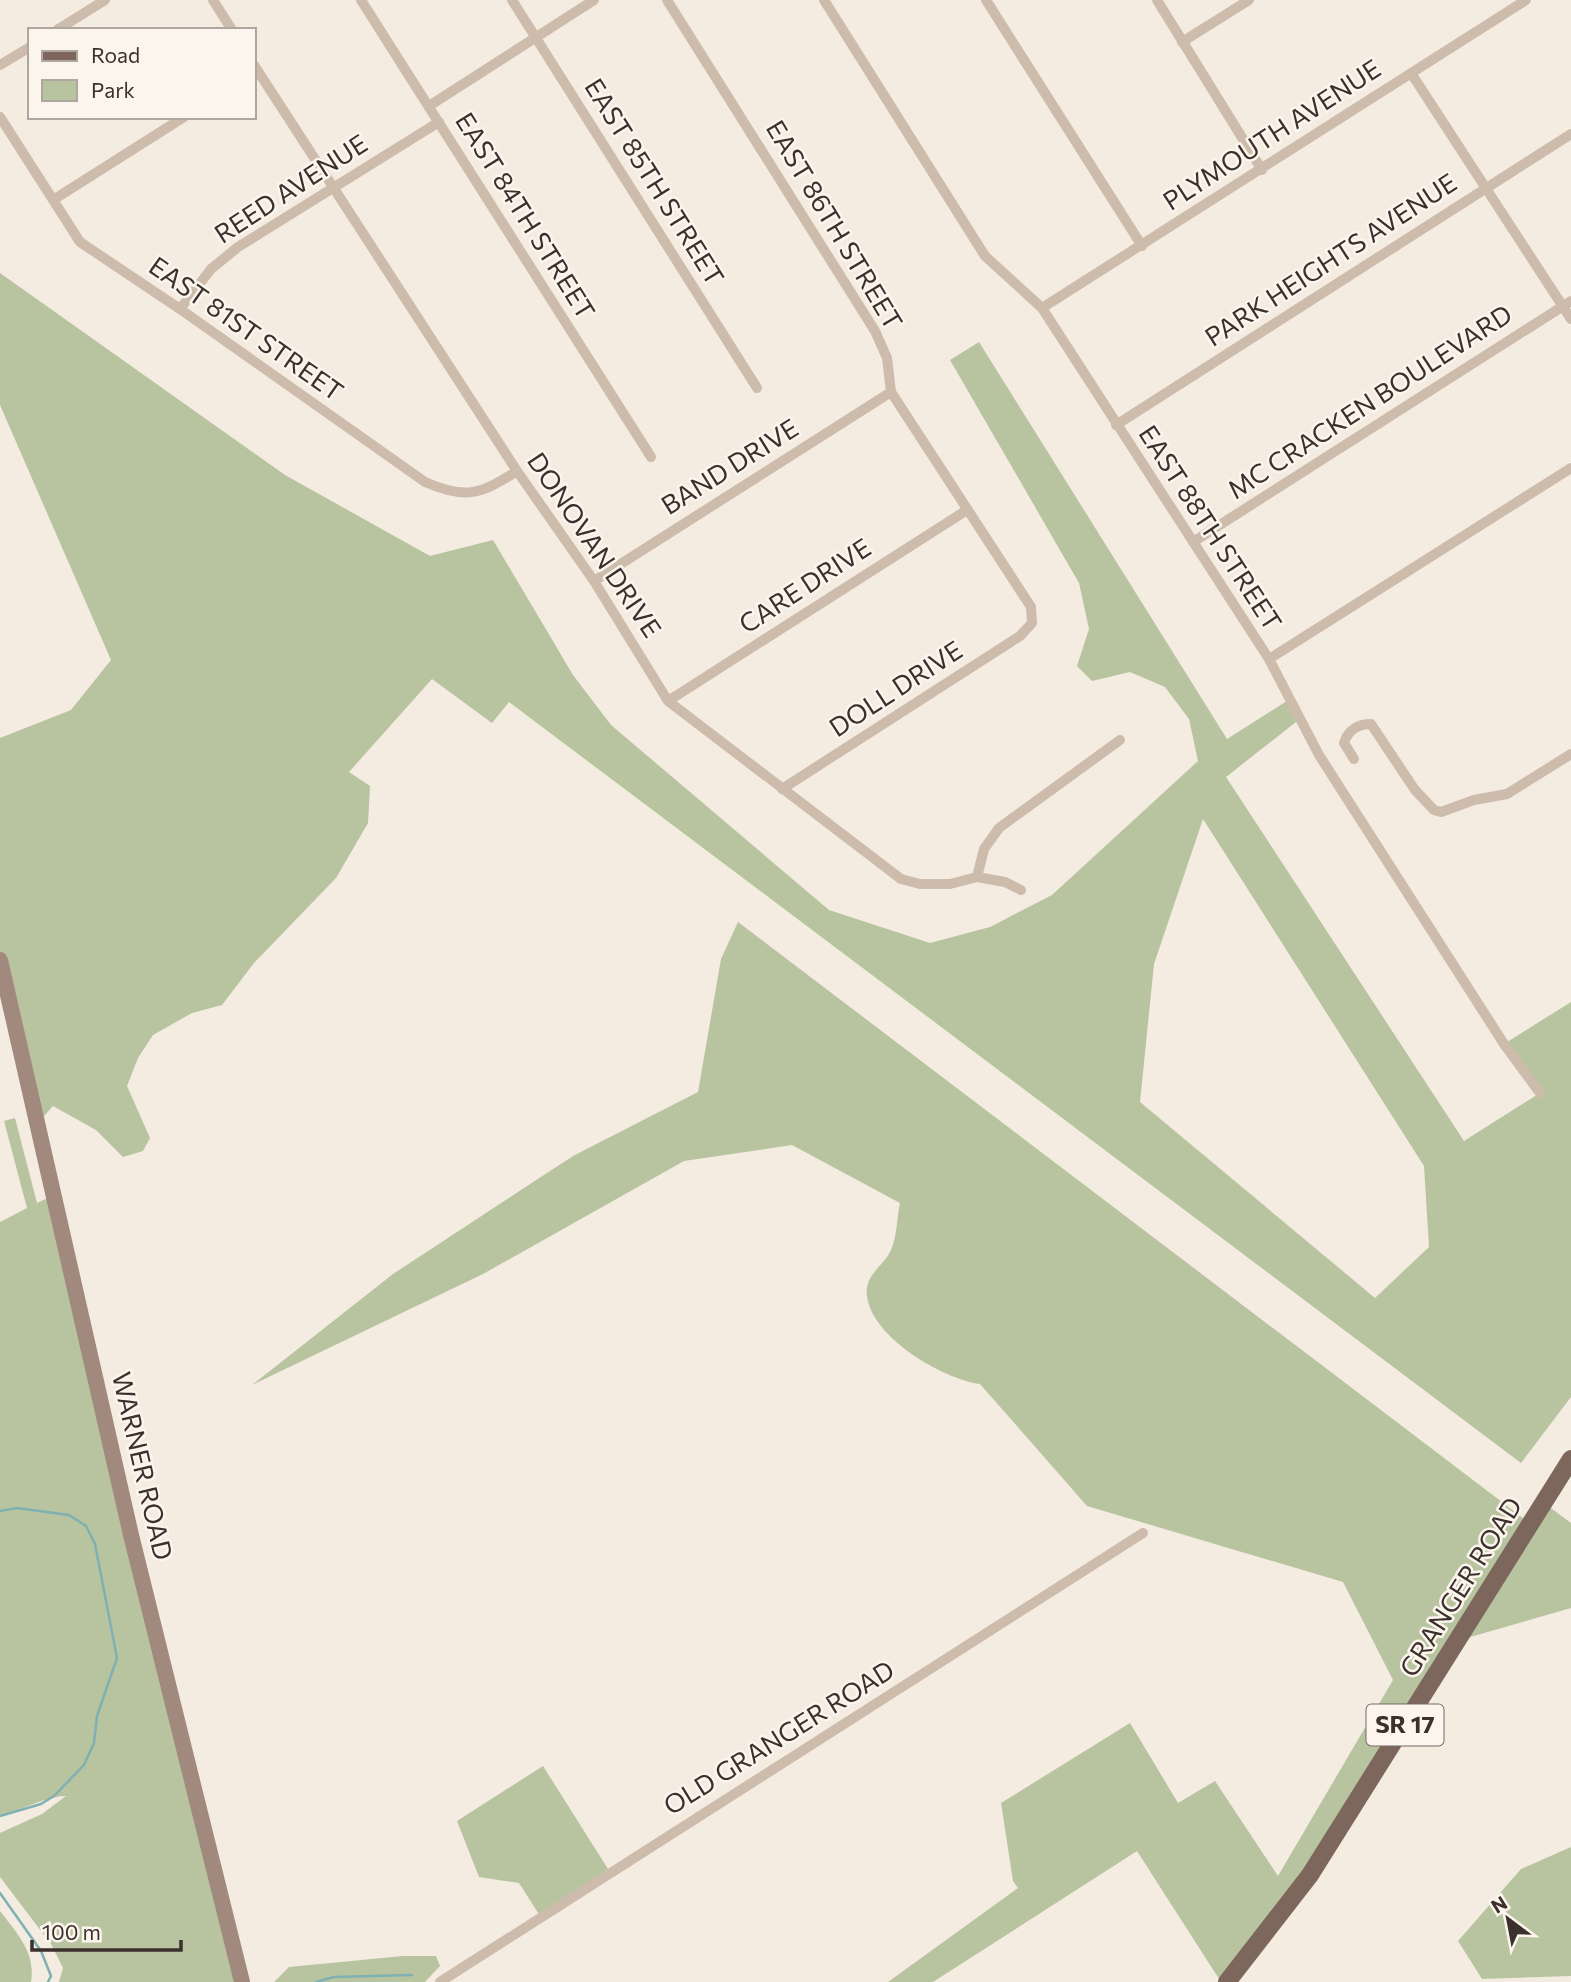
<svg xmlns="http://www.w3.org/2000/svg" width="1571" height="1982" viewBox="0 0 1571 1982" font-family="Commissioner,sans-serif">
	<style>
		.green { fill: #b8c4a0; fill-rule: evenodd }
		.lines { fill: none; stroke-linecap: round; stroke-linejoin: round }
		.stream { stroke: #7fb0b2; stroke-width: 2.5 }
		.minor { stroke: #cdbbac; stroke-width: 10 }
		.secondary { stroke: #a18a7d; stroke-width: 16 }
		.primary { stroke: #7d675c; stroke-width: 18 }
		.labels { text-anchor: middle; stroke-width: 5; stroke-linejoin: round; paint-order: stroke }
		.shield { fill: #fbf5ee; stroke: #756b66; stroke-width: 2 }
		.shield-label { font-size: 24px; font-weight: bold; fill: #3b302b }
		.street-label { font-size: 26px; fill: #3b302b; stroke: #fbf5ee }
	</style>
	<rect width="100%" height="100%" fill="#f4ebe1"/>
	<!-- green -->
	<path class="green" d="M0 273 285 475 430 556 493 540 573 675 611 725 829 910 930 943 990 927 1052 895 1198 761 1189 719 1165 687 1130 672 1092 681 1077 666 1089 629 1079 583 950 360 979 342 1227 739 1290 699 1301 718 1226 777 1464 1141 1540 1093 1504 1044 1571 1002V1397L1521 1463 509 702 492 723 432 679 349 772 370 786 368 823 336 878 254 963 222 1005 192 1013 153 1035 138 1058 127 1086 150 1138 143 1151 123 1157 96 1130 53 1106 38 1123 0 988V738L71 710 111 660 0 405ZM1203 819 1424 1166 1429 1247 1375 1298 1140 1102 1154 964Z
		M738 922 1531 1524 1544 1503 1571 1523V1608L1460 1640 1310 1875 1221 1982 1137 1851 933 1982H888L1018 1888 1013 1881 1001 1803 1130 1723 1178 1803 1215 1781 1278 1876 1393 1680 1343 1582 1087 1506 980 1384C943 1379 872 1338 867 1296 864 1275 883 1267 891 1250 897 1237 897 1217 900 1203L792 1145 684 1161 483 1274 252 1385 393 1274 573 1156 698 1092 721 959Z
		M15 1118 37 1203 54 1195 242 1982H59L63 1968 51 1944 0 1877V1833L42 1814 66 1796C51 1795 17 1811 0 1816V1222L27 1208 4 1121Z
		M543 1766 610 1872 540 1916 519 1883 479 1877 457 1821Z
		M1571 1847V1976L1482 1979 1458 1941 1521 1869Z
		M0 1911C17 1933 36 1953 31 1982H0Z
		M403 1956H436L440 1966 425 1982H274L289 1967Z"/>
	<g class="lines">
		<!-- stream -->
		<path class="stream" d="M0 1511 17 1508 69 1515 86 1526 95 1544 117 1658 97 1716 94 1743 84 1765 54 1796 41 1804 0 1816
			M0 1893 41 1951 51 1976 48 1982
			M316 1982 334 1977 412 1975"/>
		<!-- minor -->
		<path class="minor" d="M213 0 232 30
			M361 0 651 457
			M512 0 757 388
			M667 0 875 331 887 358 891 392 1031 607 1032 623 1020 636 782 789
			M824 0 985 256 1042 308 1269 659 1319 755 1504 1044 1540 1093
			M986 0 1142 246
			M1157 0 1262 170
			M57 30 105 0
			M1182 42 1249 0
			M0 65 30 47
			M254 65 517 471 594 581 668 701 901 879 920 884H950L977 877 1005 882 1021 890
			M1411 73 1571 319
			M429 106 594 0
			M0 117 80 242 180 309 425 482C466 500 481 494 517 471
			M53 200 184 117
			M1042 308 1526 0
			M180 309 211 269 238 247 439 122
			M1116 425 1571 134
			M1193 542 1571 301
			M594 581 891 392
			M1269 659 1571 468
			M668 701 967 510
			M1354 759 1344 743C1348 730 1358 724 1371 724L1415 790 1434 810 1441 812 1474 800 1507 794 1571 754
			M977 877 984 849 999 828 1120 740
			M440 1982 1143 1533"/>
		<!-- secondary -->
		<path class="secondary" d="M0 960 131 1535 242 1982"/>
		<!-- primary -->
		<path class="primary" d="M1227 1982 1310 1875 1571 1459"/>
	</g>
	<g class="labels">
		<!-- shield labels -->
		<rect class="shield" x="1366.5" y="1704.5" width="77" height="41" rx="5"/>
		<g class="shield-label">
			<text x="1405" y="1733">SR 17</text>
		</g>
		<!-- street labels -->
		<g class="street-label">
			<text transform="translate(1272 135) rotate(-33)" y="9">PLYMOUTH AVENUE</text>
			<text transform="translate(654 182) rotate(58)" y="9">EAST 85TH STREET</text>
			<text transform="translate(291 189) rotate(-33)" y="9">REED AVENUE</text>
			<text transform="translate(525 216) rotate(58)" y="9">EAST 84TH STREET</text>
			<text transform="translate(834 225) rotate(59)" y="9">EAST 86TH STREET</text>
			<text transform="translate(1331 260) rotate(-33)" y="9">PARK HEIGHTS AVENUE</text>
			<text transform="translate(246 329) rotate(35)" y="9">EAST 81ST STREET</text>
			<text transform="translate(1370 402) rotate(-33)" y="9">MC CRACKEN BOULEVARD</text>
			<text transform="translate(730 467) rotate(-32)" y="9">BAND DRIVE</text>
			<text transform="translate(1210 528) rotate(57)" y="9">EAST 88TH STREET</text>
			<text transform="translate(594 545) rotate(56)" y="9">DONOVAN DRIVE</text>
			<text transform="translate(805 586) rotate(-33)" y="9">CARE DRIVE</text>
			<text transform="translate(896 689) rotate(-33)" y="9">DOLL DRIVE</text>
			<text transform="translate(142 1466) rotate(77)" y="9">WARNER ROAD</text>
			<text transform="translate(1461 1587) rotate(-58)" y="9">GRANGER ROAD</text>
			<text transform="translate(779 1738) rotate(-32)" y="9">OLD GRANGER ROAD</text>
		</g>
	</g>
	<!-- legend -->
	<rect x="28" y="28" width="228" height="91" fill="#fbf5ee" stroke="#aea6a0" stroke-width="2"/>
	<rect x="42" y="51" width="35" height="10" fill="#7d675c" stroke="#aea6a0" stroke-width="2"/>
	<text x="91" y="63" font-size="21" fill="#3b302b">Road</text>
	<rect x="42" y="80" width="35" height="21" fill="#b8c4a0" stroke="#aea6a0" stroke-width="2"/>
	<text x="91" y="98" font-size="21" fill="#3b302b">Park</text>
	<!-- north arrow -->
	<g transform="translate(1508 1919) rotate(328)" stroke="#fbf5ee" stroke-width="5" paint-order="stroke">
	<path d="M0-5L12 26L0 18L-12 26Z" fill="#3b302b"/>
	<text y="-10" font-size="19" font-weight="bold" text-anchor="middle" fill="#3b302b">N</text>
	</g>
	<!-- scale -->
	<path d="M32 1940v10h149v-10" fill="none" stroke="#3b302b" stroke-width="3.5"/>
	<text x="42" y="1940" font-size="21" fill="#3b302b" stroke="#fbf5ee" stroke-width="5" paint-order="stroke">100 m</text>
</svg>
